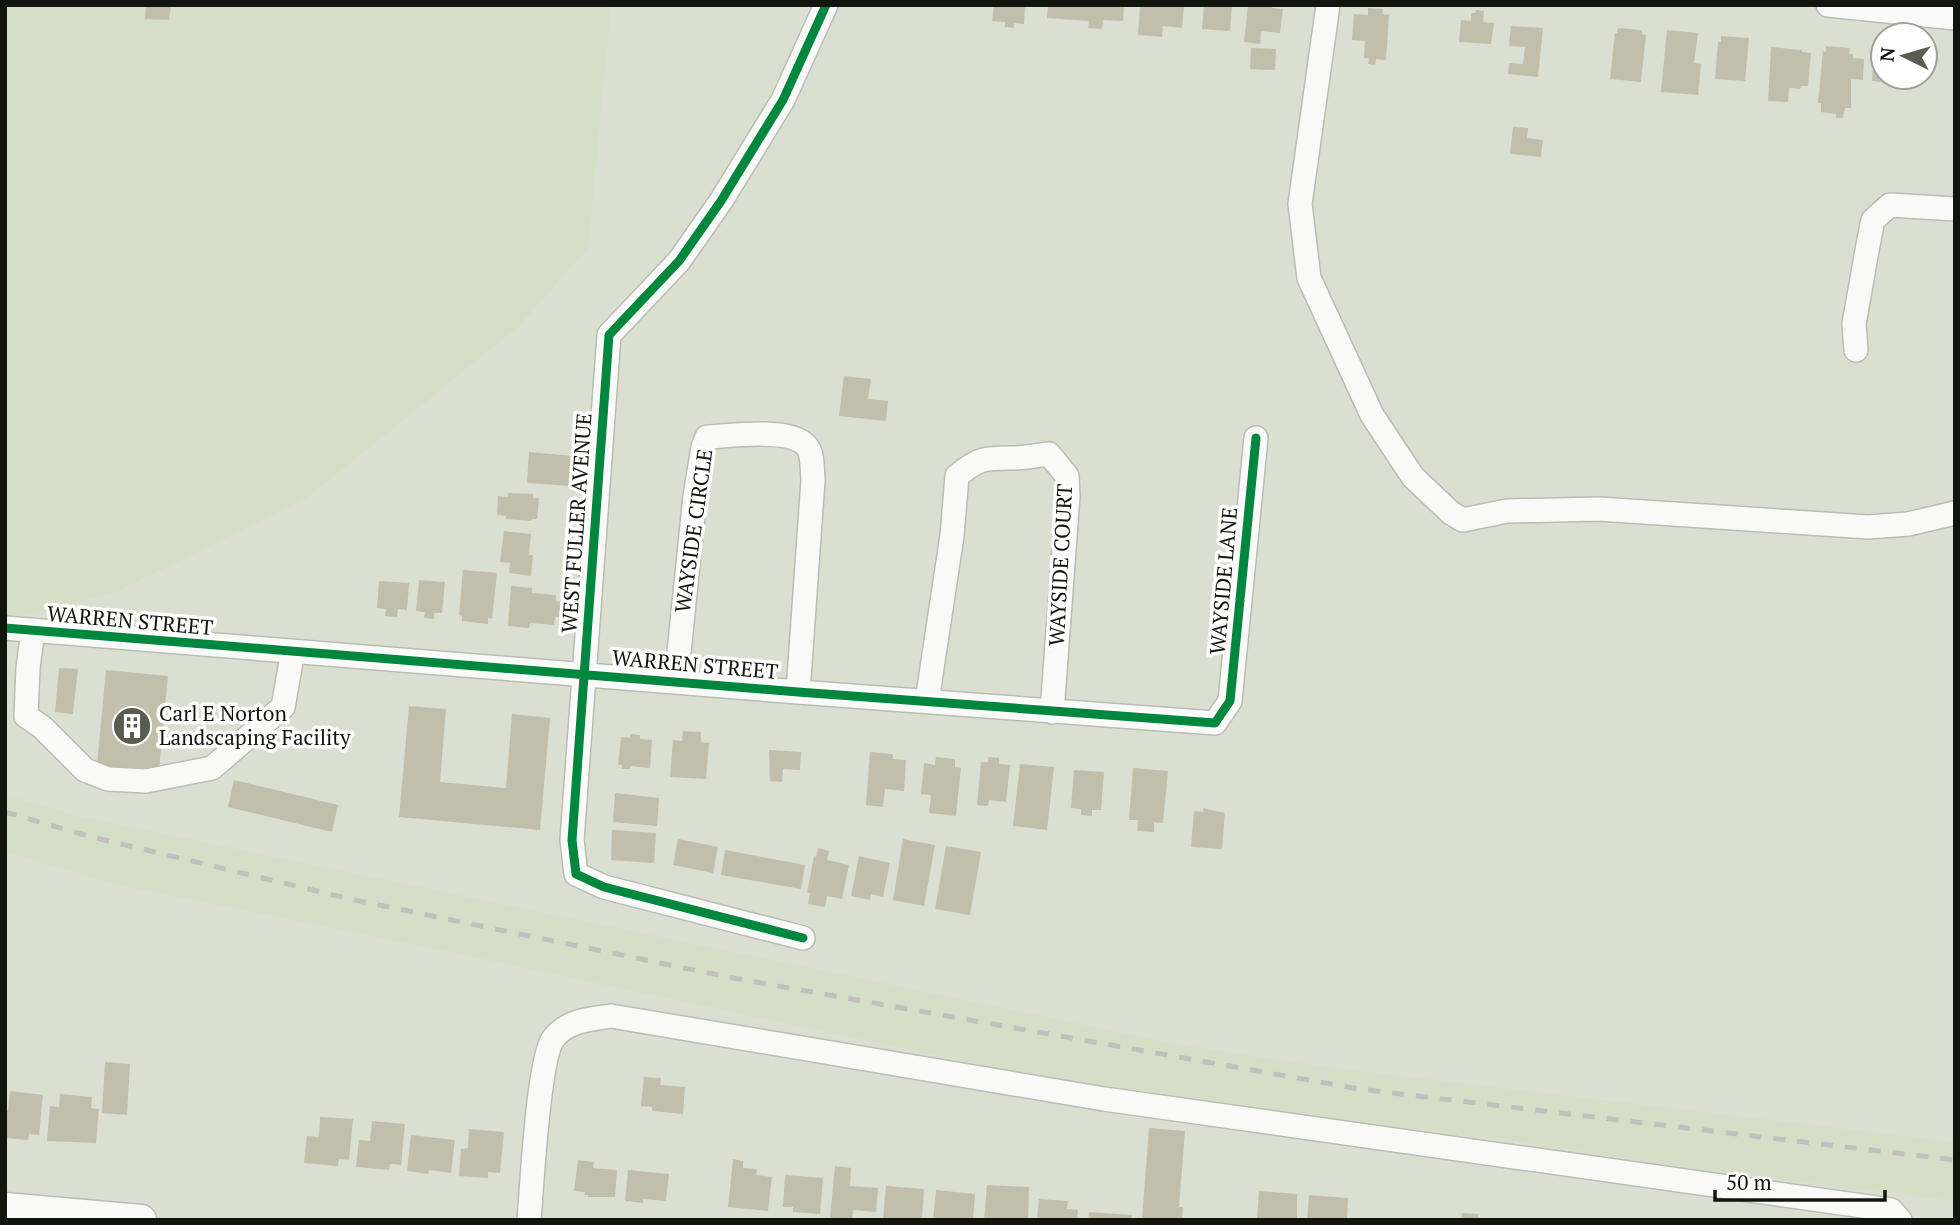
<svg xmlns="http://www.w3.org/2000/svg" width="1960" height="1225" viewBox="0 0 1960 1225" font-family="'PT Serif',serif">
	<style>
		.built { fill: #d5dec6 }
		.building { fill: #c1bfab }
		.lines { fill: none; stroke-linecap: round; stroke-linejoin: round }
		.minor-casing { stroke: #babdb3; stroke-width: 26 }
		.major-casing { stroke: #babdb3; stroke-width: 33 }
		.minor { stroke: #f9faf8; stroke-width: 23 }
		.major { stroke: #f9faf8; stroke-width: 30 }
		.rail { stroke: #c0c1bd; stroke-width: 5; stroke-dasharray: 12 12; stroke-linecap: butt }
		.cycleway-casing { stroke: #fff; stroke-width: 13 }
		.cycleway { stroke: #00873e; stroke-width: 9 }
		.labels { text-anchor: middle; stroke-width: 7; stroke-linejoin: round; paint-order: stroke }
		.street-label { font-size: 21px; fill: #12150c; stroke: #fff }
		.poi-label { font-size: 21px; fill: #12150c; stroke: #fff; text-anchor: start }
	</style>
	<rect width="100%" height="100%" fill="#dadfd1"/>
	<!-- built -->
	<path class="built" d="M5 5H611L588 248 518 327 307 498 114 593 5 620Z
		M5 795 77 816 1181 1045 1324 1067 1955 1142V1201L1677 1166 1507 1140 1248 1109 1049 1079 465 955 116 884 5 852Z"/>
	<!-- building -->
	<path class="building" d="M146 5H171L169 20 145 19Z
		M994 5H1025L1024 24 1014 23V28L1005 27V22L992 21Z
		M1048 5H1124L1123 21 1103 20 1102 29 1088 28 1089 21 1047 18Z
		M1140 5H1184L1182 28 1163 26 1162 37 1138 35Z
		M1204 5H1232L1230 31 1202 29Z
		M1248 5H1272V8L1283 9 1280 33 1261 31 1260 44 1244 42Z
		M1368 8 1383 9 1382 14 1389 15 1386 60 1376 59 1375 65 1368 64 1369 58H1364L1365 41 1352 40 1354 14 1368 15Z
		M1476 10 1484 11 1483 22 1494 23 1491 44 1459 42 1461 20 1471 21V13H1475Z
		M1511 26 1543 28 1538 77 1508 74 1509 63 1523 64 1525 47 1509 46Z
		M1618 28 1642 30V34L1646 35 1641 82 1610 79 1615 33H1617Z
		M1667 30 1698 33 1694 63 1701 64 1698 95 1661 92Z
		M1721 36 1749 38 1745 81 1715 79 1718 42H1721Z
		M1826 46 1850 48 1849 54H1853V58L1864 59 1863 80 1851 79V108H1845L1843 118H1836V114L1821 112V103H1818L1823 51 1826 52Z
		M1771 47 1802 50V52L1811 53 1808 86H1801L1800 89 1789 88 1788 102 1768 101Z
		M1251 48 1276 49 1275 70 1250 69Z
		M1874 55 1883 56V77H1903L1902 84 1872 81Z
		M1513 127 1528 128 1527 138 1543 140 1541 157 1510 154Z
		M844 376 871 379 868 399 888 401 886 421 839 416Z
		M529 452 573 456 570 486 527 483Z
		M508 493 533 494V498H539L537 519H532L531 521 506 519V516L497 515 498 496 508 497Z
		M504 531 531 534 529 555H533L531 576 509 573 510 563 500 562Z
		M463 570 497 573 492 619 488 618V624L462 621V616L459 615Z
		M419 580 445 582 442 613H434V619L424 618 425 612 416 611Z
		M379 581 409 583 407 610 398 609 397 617 385 616 386 609 377 608Z
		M511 586 532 588V593L556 595V601L561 602 560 617H555L554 625 530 623 529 628 508 626Z
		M59 668 78 669 73 714 55 712Z
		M106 670 168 676 159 771 97 765Z
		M409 706 446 709 440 782 506 788 512 714 550 718 540 830 399 817Z
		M683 731 701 732V742L709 743 706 779 670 777 673 740 682 741Z
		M630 734 640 735V739L652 740 650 768 630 766V769H622V765H618L621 737 630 738Z
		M769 750 801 752 800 770 783 769 782 782 770 781Z
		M870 752 893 754V759L906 760 904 791 885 789 883 807 866 805Z
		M936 757 955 759V767L961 768 956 816 929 813 931 795 921 794 924 763 935 765Z
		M988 757 999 758V764L1010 765 1006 802 989 800 988 806 977 805 981 762H988Z
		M1020 764 1054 767 1047 830 1013 826Z
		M1133 768 1168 771 1163 823 1154 822V832L1137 831 1138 820H1129Z
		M1074 770 1104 772 1101 810H1092V816L1081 815V809L1071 808Z
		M234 780 338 805 332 832 228 807Z
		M615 793 659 798 657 826 613 822Z
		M1203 808 1225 813 1222 849 1191 847 1194 811 1203 812Z
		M612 830 656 833 654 863 611 860Z
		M678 839 718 847 713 873 673 865Z
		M903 839 935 845 924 906 893 900Z
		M946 846 981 852 970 915 935 909Z
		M818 848 829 851 827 860 849 865 842 899 827 896 825 907 808 904 810 893H807L814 856 816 857Z
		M725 850 805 865 801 889 721 875Z
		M859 856 890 863 883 897 871 894 870 900 851 896Z
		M105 1062 130 1064 127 1115 102 1113Z
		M644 1077 661 1078 660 1085 685 1087 683 1114 652 1111V1107L641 1106Z
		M10 1091 43 1095 39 1135 29 1134 28 1140 5 1138V1110H8Z
		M60 1094 92 1097 91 1108 99 1109 96 1143 47 1141 50 1106 59 1107Z
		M320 1117 353 1119 349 1160 339 1159 338 1166 304 1163 307 1136 319 1137Z
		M372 1121 405 1124 401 1165 390 1164 389 1170 356 1167 359 1140 370 1141Z
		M1149 1128 1185 1131 1179 1207H1183L1182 1220H1142Z
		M469 1129 504 1132 500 1173 488 1172V1178L459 1176 461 1149 468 1148Z
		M411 1135 455 1140 451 1173 429 1170 428 1174 407 1171Z
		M733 1159 743 1161V1168L757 1169 756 1175 772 1177 768 1211 728 1207Z
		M578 1160 594 1162 593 1168 617 1170 615 1197H588V1195H584L585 1192 574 1191Z
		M835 1166 851 1168 850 1186 878 1188 876 1212 853 1210 852 1220 830 1218Z
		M628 1170 669 1174 666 1201 643 1199V1203L625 1201Z
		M785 1175 823 1178 820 1214 793 1212V1207H783Z
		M987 1185 1029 1187 1028 1220H984Z
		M886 1186 924 1189 922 1219 883 1220Z
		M936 1190 975 1194 973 1220H933Z
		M1259 1191 1297 1194V1220H1257Z
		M1309 1195 1348 1198 1347 1220H1307Z
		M1039 1199 1068 1201 1067 1209 1078 1210 1077 1220H1037Z
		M1089 1212 1132 1215 1131 1220H1088Z
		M1462 1213 1478 1214V1220H1461Z"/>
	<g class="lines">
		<!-- minor casing -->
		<g class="minor-casing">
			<path id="minor" d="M1328 5 1300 204 1309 278 1372 415 1413 477 1451 513 1463 520 1507 511 1599 509 1868 527 1908 524 1955 513
				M1828 5 1955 18
				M1856 350 1854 324 1868 245 1873 220 1890 205 1955 209
				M5 628 798 692 1215 723 1230 701 1256 438
				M33 630 28 668 26 716 42 727 85 770 108 779 146 781 212 768 283 707 293 651
				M676 681 695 496 703 447 707 437C730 436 794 426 808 448 813 456 812 470 813 480L798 692
				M927 701 952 536 957 476C979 457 987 458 1014 458 1026 458 1037 455 1049 454L1067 476 1068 496 1052 712
				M803 938 604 887 576 874 572 840 609 335 679 261 721 201 783 100 826 5
				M529 1220C532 1186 538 1061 553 1039 567 1020 591 1019 611 1016L1104 1099 1891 1210 1900 1220"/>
		</g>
		<!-- major casing -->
		<g class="major-casing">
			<path id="major" d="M5 1208 141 1220"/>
		</g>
		<!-- minor -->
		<use href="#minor" class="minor"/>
		<!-- major -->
		<use href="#major" class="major"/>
		<!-- rail -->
		<path class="rail" d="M5 812 88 836 350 899 733 978 1359 1089 1955 1160"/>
		<!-- cycleway casing -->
		<g class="cycleway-casing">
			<path id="cycleway" d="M5 628 798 692 1215 723 1230 701 1256 438
				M803 938 604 887 576 874 572 840 609 335 679 261 721 201 783 100 826 5"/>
		</g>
		<!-- cycleway -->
		<use href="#cycleway" class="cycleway"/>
	</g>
	<!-- icons -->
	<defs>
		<g id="building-disc" transform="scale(2.0125)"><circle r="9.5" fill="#585c51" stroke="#fff"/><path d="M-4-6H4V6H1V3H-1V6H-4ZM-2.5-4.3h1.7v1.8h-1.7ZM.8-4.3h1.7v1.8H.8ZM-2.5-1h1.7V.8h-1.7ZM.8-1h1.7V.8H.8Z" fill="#fff"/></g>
	</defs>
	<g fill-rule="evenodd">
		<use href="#building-disc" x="132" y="726"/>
	</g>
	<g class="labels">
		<!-- street labels -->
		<g class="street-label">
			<text transform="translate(577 523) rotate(-86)" y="7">WEST FULLER AVENUE</text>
			<text transform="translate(694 531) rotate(-82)" y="7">WAYSIDE CIRCLE</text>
			<text transform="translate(1061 565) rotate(-87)" y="7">WAYSIDE COURT</text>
			<text transform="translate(1224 581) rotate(-85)" y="7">WAYSIDE LANE</text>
			<text transform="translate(130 621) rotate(5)" y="7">WARREN STREET</text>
			<text transform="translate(695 665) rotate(5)" y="7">WARREN STREET</text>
		</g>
		<!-- poi labels -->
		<g class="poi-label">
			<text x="159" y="721">Carl E Norton<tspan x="159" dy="24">Landscaping Facility</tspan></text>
		</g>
	</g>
	<!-- border -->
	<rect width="1960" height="1225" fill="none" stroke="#12150c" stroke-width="14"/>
	<!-- north arrow -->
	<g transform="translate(1904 56) rotate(275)"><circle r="33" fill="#ffffff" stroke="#a0a19e" stroke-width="2"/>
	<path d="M0-5L12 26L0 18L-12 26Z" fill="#585c51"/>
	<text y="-10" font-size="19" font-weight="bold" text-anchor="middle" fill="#12150c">N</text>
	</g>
	<!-- scale -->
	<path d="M1715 1190v10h170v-10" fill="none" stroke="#12150c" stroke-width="3.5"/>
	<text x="1726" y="1190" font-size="21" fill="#12150c" stroke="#ffffff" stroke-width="5" paint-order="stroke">50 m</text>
</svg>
